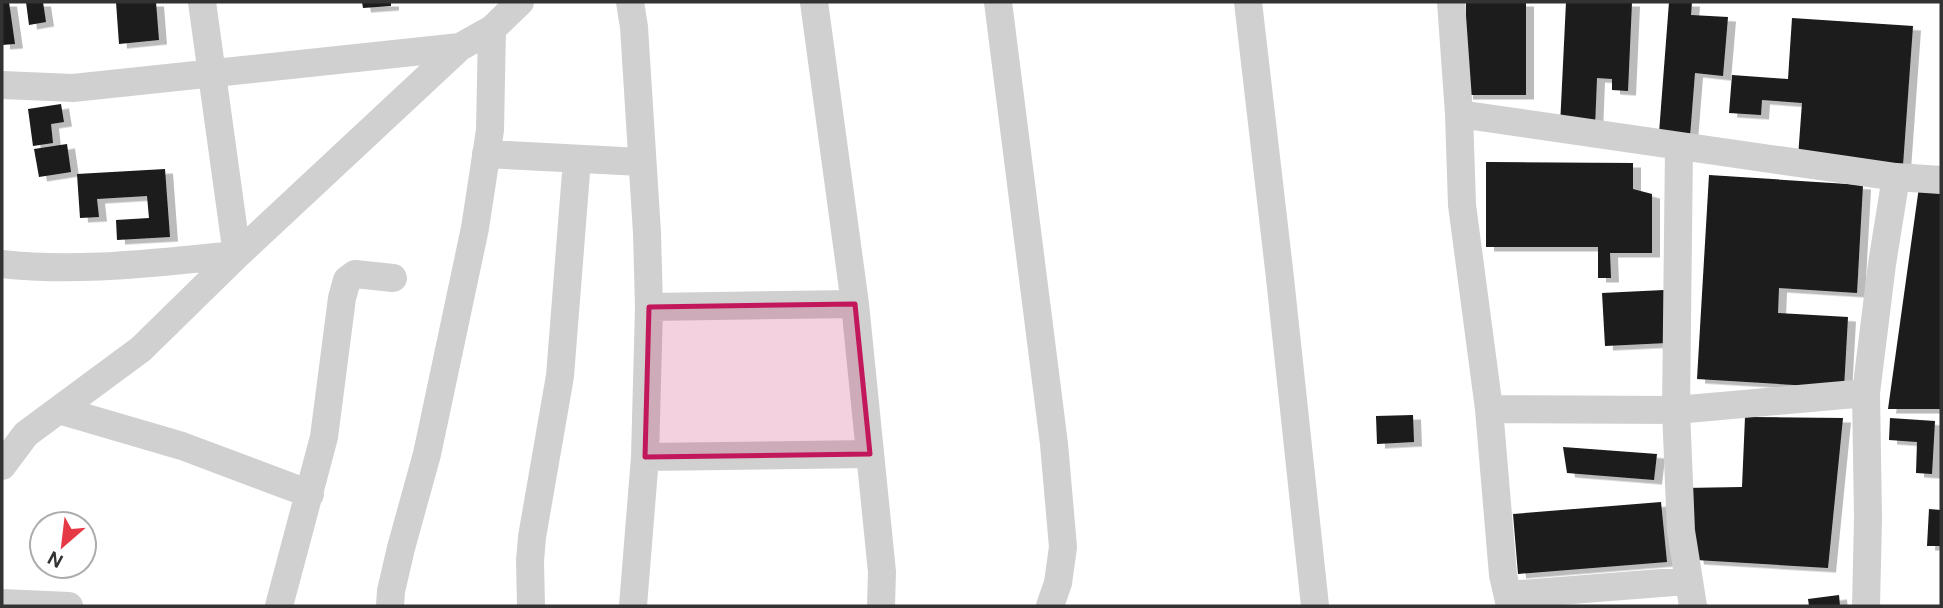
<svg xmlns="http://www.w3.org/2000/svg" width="1943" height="608" viewBox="0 0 1943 608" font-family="'DM Sans',sans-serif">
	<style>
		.building { fill: #1a1a1a; filter: url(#shadow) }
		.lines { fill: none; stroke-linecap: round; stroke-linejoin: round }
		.minor { stroke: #d0d0d0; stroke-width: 28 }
		.marked { fill: #c2185b; fill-opacity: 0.2; stroke: #c2185b; stroke-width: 5; stroke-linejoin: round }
	</style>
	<defs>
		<filter id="shadow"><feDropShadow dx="8" dy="4.5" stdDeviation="0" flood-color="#0004"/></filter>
	</defs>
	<rect width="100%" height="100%" fill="#fff"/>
	<!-- building -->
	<path class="building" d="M2 2H9L15 44 2 45Z
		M26 2H43L46 22 29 25Z
		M116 2H156L159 40 119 44Z
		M362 2H391V6L363 8Z
		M1466 2H1526V95H1465Z
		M1566 2H1632L1628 91 1612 90V79L1597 78 1595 127 1560 126Z
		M1669 2H1692L1691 15 1728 17 1723 76 1695 73 1690 136 1659 133Z
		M1792 18 1913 26 1903 165 1798 157 1802 103 1762 100 1761 115 1729 113 1732 75 1788 79Z
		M61 104 64 122 51 124 53 143 33 146 28 109Z
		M67 144 71 172 39 177 34 149Z
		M1486 162 1633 163V189L1652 194V253H1610L1611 278H1598V247H1486Z
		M165 169 170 237 117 240 116 220 149 218 147 196 97 199 99 217 80 218 77 174Z
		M1709 175 1863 185 1857 293 1779 288 1778 313 1848 317 1844 388 1697 379Z
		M1919 187 1941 190V409H1888Z
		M1664 290 1667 343 1605 346 1602 293Z
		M1413 415 1414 442 1377 444 1376 416Z
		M1745 417 1843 418 1828 568 1696 560 1684 488 1742 487Z
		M1890 418 1935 421 1932 474 1916 473 1917 442 1889 440Z
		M1563 447 1657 454 1654 480 1567 473Z
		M1661 502 1667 562 1518 574 1513 514Z
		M1929 509 1941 510V546H1927Z
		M1839 595 1840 606H1809L1808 599Z"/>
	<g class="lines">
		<!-- minor -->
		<path class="minor" d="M630 2 634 27 647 233 649 307 645 457 633 606
			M814 2 855 304 882 572 881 606
			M998 2 1054 444 1063 547 1058 583 1050 606
			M1248 2 1280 278 1315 606
			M1451 2 1459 114 1462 205 1489 409 1503 575 1510 606
			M2 85 73 88 460 47
			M1459 114 1896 177 1941 180
			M1679 147 1676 410 1681 531 1693 606
			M486 154 641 162
			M2 264C80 273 159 262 237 255L202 2
			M649 307 855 304
			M1489 409 1676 410 1866 393
			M59 410 182 446 310 494
			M645 457 870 454
			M2 466 26 434 141 349 237 255 460 47 492 29 520 2
			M1508 595 1687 581
			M2 603 69 606
			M279 606 324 437 342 298 347 280 355 274 393 278
			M390 606 391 591 401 548 427 454 475 228 490 130 492 29
			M531 606 530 561 532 537 560 376 577 160
			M1866 606 1868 518 1866 393 1882 264 1896 177"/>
	</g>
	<!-- marked area -->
	<path class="marked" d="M855 304 870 454 645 457 649 307Z"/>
	<!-- border -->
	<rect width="1943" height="608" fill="none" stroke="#333333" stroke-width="7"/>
	<!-- north arrow -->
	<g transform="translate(63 545) rotate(208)"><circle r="33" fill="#ffffff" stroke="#adadad" stroke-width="2"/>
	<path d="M0-5L12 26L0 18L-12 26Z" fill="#e63946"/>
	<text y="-10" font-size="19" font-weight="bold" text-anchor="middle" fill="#333333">N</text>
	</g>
</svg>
